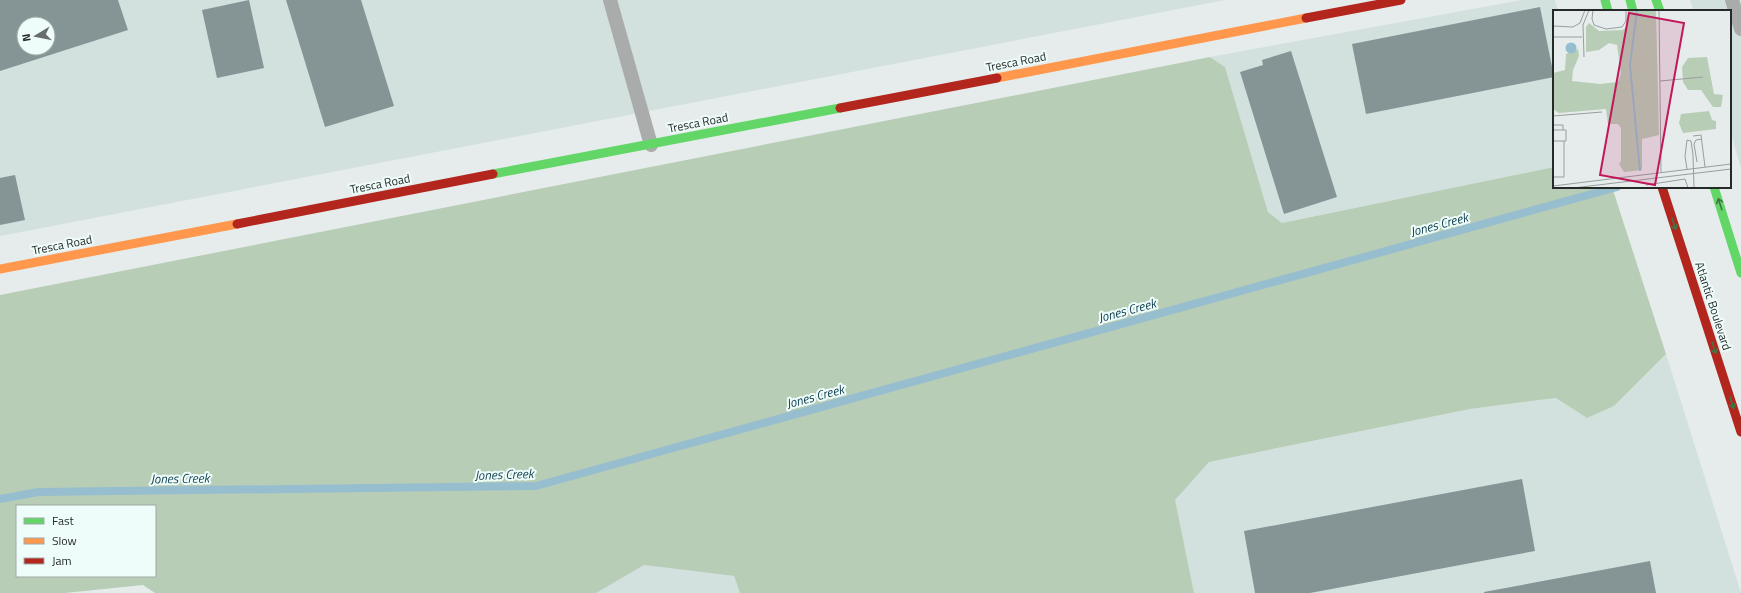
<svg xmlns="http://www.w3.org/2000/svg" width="1741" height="593" viewBox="0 0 1741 593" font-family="'Titillium Web',sans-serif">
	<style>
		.built { fill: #d2e0de; fill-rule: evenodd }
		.forest { fill: #b8cdb6; fill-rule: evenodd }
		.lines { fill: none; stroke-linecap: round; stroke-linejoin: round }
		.stream { stroke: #97becf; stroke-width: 8 }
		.building { fill: #859596; fill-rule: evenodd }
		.lane { stroke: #aaacab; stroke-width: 14 }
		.fast { stroke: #63d668; stroke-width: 9 }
		.slow { stroke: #ff974d; stroke-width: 9 }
		.jam { stroke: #b3261e; stroke-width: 9 }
		.oneway { stroke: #417745 }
		.labels { text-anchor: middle; stroke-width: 4; stroke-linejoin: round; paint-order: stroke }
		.street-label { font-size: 12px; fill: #252a29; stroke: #effdfa }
		.water-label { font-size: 13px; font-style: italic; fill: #103f51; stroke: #effdfa }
		.inset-river { fill: none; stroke: #97becf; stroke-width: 2 }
		.inset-road { fill: none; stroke: #989e9d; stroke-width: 1 }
		.view { fill: #c2185b; fill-opacity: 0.15; stroke: #c2185b; stroke-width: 2 }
		.inset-edge { fill: none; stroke: #252a29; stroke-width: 2 }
	</style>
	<rect width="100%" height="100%" fill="#e5eceb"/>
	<!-- built -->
	<path class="built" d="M0 0H1225L0 236ZM24 24H48V48H24Z
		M1522 0H1555L1558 11H1554V167L1282 223 1268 212 1225 67 1210 57Z
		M1690 0H1741V168L1730 131V11H1694Z
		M1666 354 1741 593H1194L1174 500 1209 462 1470 409 1557 398 1587 418 1614 406Z
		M644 565 734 576 740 593H596Z"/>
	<!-- forest -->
	<path class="forest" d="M1210 57 1225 67 1268 212 1282 223 1554 167V187H1612L1666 354 1614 406 1587 418 1556 398 1470 409 1209 462 1175 500 1194 593H740L734 576 644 565 596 593H155L143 585 65 593H0V295ZM17 506H155V576H17Z"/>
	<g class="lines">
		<!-- stream -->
		<path class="stream" d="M0 499 38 492 536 486 1617 187"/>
	</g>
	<!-- building -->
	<path class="building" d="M0 0H118L128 30 0 71ZM24 24H48V48H24Z
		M249 0 264 68 217 78 202 10Z
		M286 0H361L394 106 325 127Z
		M1540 7 1554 77 1366 114 1352 44Z
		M1291 51 1337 197 1284 214 1240 72 1263 65 1262 60Z
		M15 175 25 220 0 225V178Z
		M1522 479 1535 551 1310 593H1255L1244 531Z
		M1650 561 1656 593H1484V592Z"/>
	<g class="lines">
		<!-- lane -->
		<path class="lane" d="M610 0 651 145
			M1732 0 1741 29"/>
		<!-- fast -->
		<path class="fast" d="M1605 0 1608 11
			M1630 0 1633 11
			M1656 0 1660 11
			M493 174 840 108
			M1714 187 1741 273"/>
		<!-- slow -->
		<path class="slow" d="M997 78 1306 18
			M0 269 237 224"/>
		<!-- jam -->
		<path class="jam" d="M1306 18 1401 0
			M840 108 997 78
			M1662 187 1741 432
			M237 224 493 174"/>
	</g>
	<!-- one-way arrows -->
	<defs><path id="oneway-shaft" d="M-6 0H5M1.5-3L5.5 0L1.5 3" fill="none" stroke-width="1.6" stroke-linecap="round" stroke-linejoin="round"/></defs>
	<g class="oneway">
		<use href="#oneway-shaft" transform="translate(1720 204) rotate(-108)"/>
		<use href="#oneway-shaft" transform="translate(1674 224) rotate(72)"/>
		<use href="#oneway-shaft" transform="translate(1714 348) rotate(72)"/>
		<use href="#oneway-shaft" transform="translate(1732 403) rotate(72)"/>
	</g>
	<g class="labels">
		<!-- street labels -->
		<g class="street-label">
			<text transform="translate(1016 62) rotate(-11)" y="4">Tresca Road</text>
			<text transform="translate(698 123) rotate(-11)" y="4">Tresca Road</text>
			<text transform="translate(380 184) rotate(-11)" y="4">Tresca Road</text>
			<text transform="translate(62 245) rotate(-11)" y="4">Tresca Road</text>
			<text transform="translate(1713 306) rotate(72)" y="4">Atlantic Boulevard</text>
		</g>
		<!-- water labels -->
		<g class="water-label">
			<text transform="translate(1439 224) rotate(-15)" y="5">Jones Creek</text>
			<text transform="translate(1127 310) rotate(-15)" y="5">Jones Creek</text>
			<text transform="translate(815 396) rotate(-15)" y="5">Jones Creek</text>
			<text transform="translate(504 474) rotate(-2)" y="5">Jones Creek</text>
			<text transform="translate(180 478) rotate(-1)" y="5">Jones Creek</text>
		</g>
	</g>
	<!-- overview -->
	<g transform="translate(1553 10)">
		<rect width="178" height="178" fill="#e5eceb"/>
		<path d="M75 0H103L106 125 89 129V160L71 162 66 154 68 151V118L65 114H55L53 99 6 103 0 99V63L12 60 13 44 25 39 26 46 20 60 19 71 47 74 65 72 68 63 64 35 56 33 46 40 33 42V17L36 13 46 21 70 20 74 16ZM154 47 161 84 170 85 168 97H160L148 80H135L130 72 129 57 135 48ZM156 101 159 110 163 111V119L130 123 126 113 128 104Z" fill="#b8cdb6"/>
		<path d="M12.5 38a5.5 5.5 0 1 1 11 0a5.5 5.5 0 1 1-11 0Z" fill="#97becf"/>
		<path class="inset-river" d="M84 0 77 55 87 161"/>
		<path class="inset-road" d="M40 0 39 9 41 15 53 19 69 17 73 11V0M106 0 108 162M0 16 20 17 27 13 32 0M0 27H29M31 47 30 15 36 0M107 71 150 67M0 106 49 102M0 115H10V120M0 120H13V131H0M140 126 148 125 152 157M144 152 141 134 143 130 149 129M134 159 132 146 134 130 138 131 140 145 141 178M0 167H11V131M93 175 132 169 135 178M0 176 178 154M20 178 178 159"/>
		<path class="view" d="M76 3 131 13 102 175 47 165Z"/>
		<rect width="178" height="178" class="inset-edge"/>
	</g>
	<!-- legend -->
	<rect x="16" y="505" width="140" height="72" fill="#effdfa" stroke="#9ea9a6"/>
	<rect x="24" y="518" width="20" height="6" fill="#63d668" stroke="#9ea9a6"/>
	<text x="52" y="525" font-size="12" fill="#252a29">Fast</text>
	<rect x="24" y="538" width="20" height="6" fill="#ff974d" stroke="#9ea9a6"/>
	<text x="52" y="545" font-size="12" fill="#252a29">Slow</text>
	<rect x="24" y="558" width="20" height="6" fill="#b3261e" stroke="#9ea9a6"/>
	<text x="52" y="565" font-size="12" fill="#252a29">Jam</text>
	<!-- north arrow -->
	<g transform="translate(36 36) rotate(260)"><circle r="19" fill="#effdfa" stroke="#9ea9a6"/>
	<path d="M0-3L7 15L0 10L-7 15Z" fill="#686e6d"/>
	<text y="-6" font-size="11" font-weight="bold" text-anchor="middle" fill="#252a29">N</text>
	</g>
</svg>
